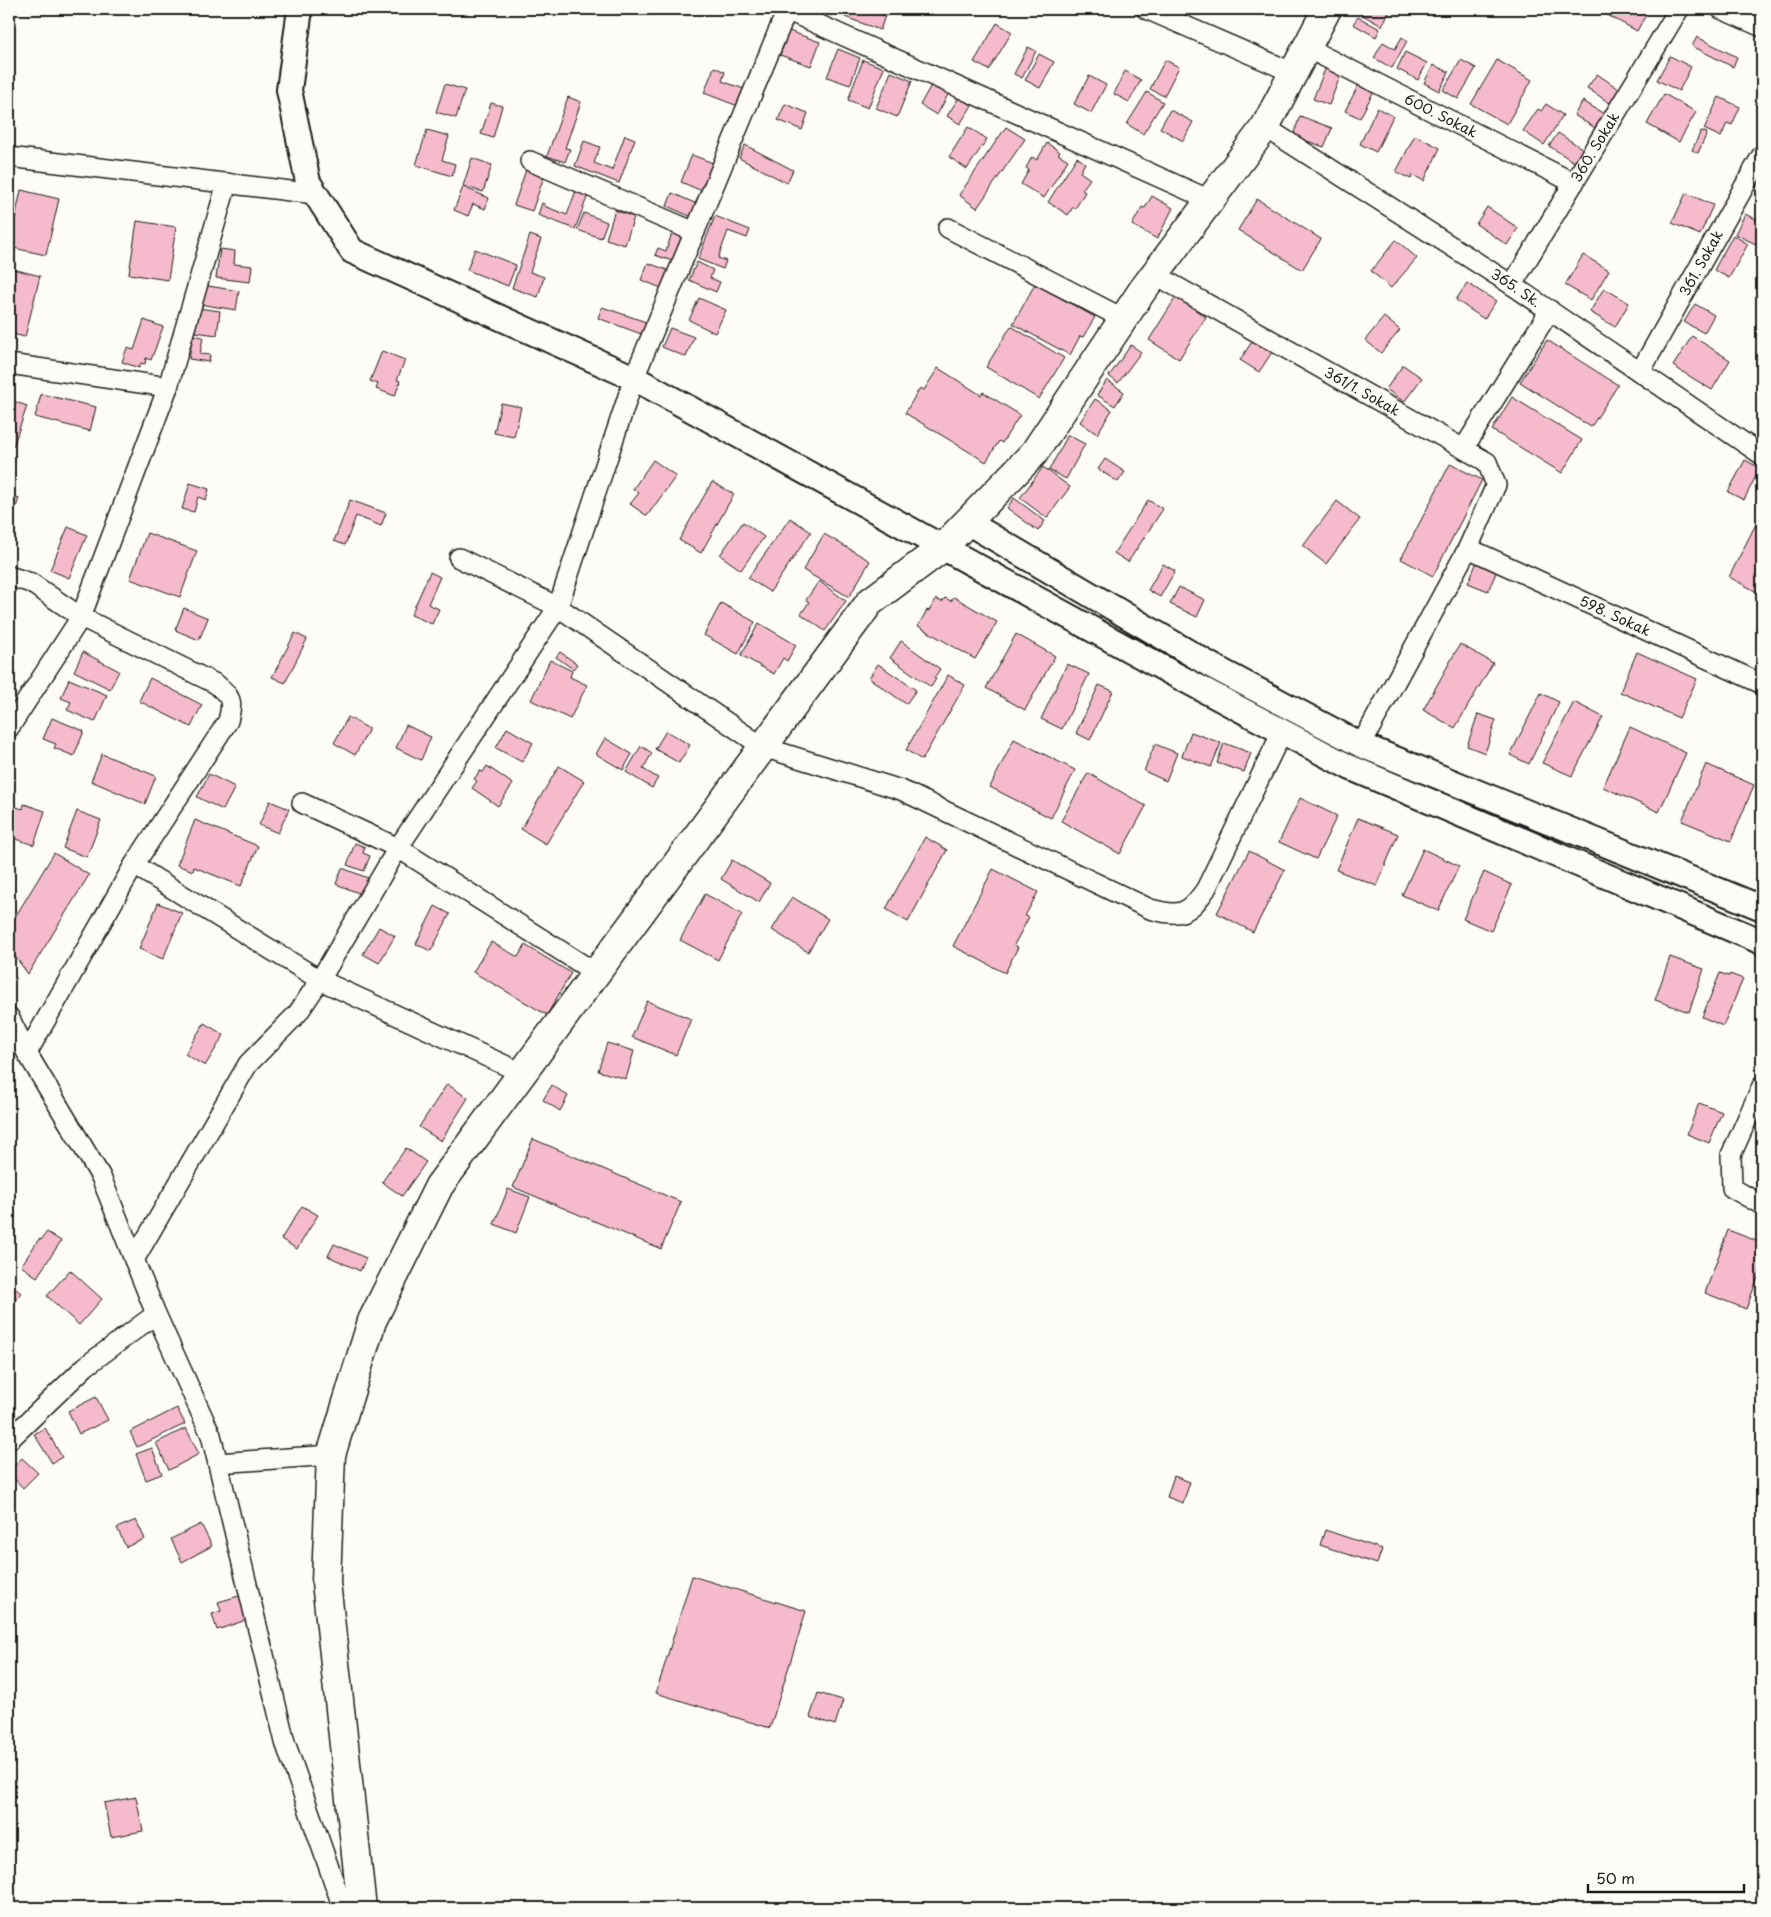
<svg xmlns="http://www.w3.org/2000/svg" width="1771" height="1917" viewBox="0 0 1771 1917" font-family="'Playpen Sans',sans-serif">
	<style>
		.building { fill: #f5bbcd; stroke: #1c1c1c }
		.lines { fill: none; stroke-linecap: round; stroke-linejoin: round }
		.minor-casing { stroke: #1c1c1c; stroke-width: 22 }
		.tertiary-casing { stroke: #1c1c1c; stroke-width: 28 }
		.secondary-casing { stroke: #1c1c1c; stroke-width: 31 }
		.minor { stroke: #fdfcf7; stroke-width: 19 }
		.tertiary { stroke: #fdfcf7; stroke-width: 24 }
		.secondary { stroke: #fdfcf7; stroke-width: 28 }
		.labels { text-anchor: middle; stroke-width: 5; stroke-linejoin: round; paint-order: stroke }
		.street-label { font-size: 14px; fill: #1c1c1c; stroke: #fdfcf7 }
	</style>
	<rect width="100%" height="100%" fill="#fdfcf7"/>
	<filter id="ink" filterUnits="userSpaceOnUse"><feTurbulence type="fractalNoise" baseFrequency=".02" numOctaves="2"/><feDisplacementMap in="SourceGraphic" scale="10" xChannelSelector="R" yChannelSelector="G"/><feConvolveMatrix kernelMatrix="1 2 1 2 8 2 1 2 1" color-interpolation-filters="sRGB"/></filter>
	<g filter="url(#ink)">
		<!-- building -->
		<path class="building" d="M640 9H652L649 15 639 11Z
			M848 9H871L870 10 885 16 880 30 845 17Z
			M1362 9H1391L1382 26 1359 13Z
			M1601 9H1649L1637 31 1600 11Z
			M1358 17 1380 29 1376 37 1353 24Z
			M997 23 1012 32 989 70 974 62Z
			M789 31 820 42 811 66 780 55Z
			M1402 37 1407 41 1392 68 1374 58 1383 42 1395 49Z
			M1697 37 1737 57 1733 67 1692 46Z
			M1028 47 1036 51 1022 78 1014 74Z
			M838 49 860 58 850 85 827 77Z
			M1405 52 1427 63 1418 80 1397 69Z
			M1039 54 1054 62 1040 88 1025 80Z
			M1670 56 1691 67 1679 91 1657 80Z
			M863 60 884 68 868 108 848 100Z
			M1165 60 1179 67 1164 96 1150 89Z
			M1461 60 1476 68 1458 99 1443 90Z
			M1497 60 1532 80 1507 124 1471 104Z
			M1328 62 1343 69 1329 105 1313 99Z
			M1433 65 1449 72 1439 91 1424 83Z
			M714 67 725 72 722 81 744 89 738 106 704 93Z
			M1125 71 1141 80 1129 102 1114 94Z
			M891 72 912 81 897 117 876 108Z
			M1597 74 1625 93 1616 107 1587 88Z
			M1089 76 1106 85 1091 113 1074 104Z
			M1362 78 1377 85 1360 118 1345 111Z
			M934 80 951 89 937 115 920 105Z
			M445 84 465 90 456 118 436 112Z
			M1147 92 1163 102 1143 134 1127 124Z
			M1664 94 1696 112 1679 142 1647 124Z
			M960 96 973 104 960 124 947 116Z
			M568 97 581 102 565 148 570 149 565 162 547 156Z
			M1719 97 1740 107 1732 125 1727 123 1721 137 1704 129Z
			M1583 101 1609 117 1600 131 1574 115Z
			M491 103 502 106 493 138 481 134Z
			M785 104 808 113 802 130 778 120Z
			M1546 104 1563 115 1544 145 1523 131 1538 109 1541 111Z
			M1377 108 1393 116 1376 152 1360 144Z
			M1170 110 1193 122 1183 141 1160 128Z
			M1300 116 1332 128 1324 147 1293 136Z
			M968 127 987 139 967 169 949 157Z
			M1006 127 1025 139 977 208 959 195Z
			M427 130 449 136 442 160 455 164 452 176 416 165Z
			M1701 131 1707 133 1698 153 1692 150Z
			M1558 133 1588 152 1579 165 1549 146Z
			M625 135 635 139 619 183 575 166 584 141 600 147 594 163 612 170Z
			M1415 135 1440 148 1424 181 1413 175 1411 179 1396 172Z
			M1047 143 1060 152 1058 154 1068 160 1044 198 1021 184 1029 170 1026 168 1032 157 1037 160Z
			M745 145 793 170 787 183 739 158Z
			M692 155 713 163 702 191 681 182Z
			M1077 157 1085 163 1080 172 1090 179 1082 190 1085 192 1075 209 1073 207 1068 215 1048 202Z
			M472 158 492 165 483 192 463 186Z
			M528 164 546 171 532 211 514 205Z
			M578 185 590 190 575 229 538 215 542 203 544 204V206L567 215Z
			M463 187 489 198 485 209 473 204 468 216 454 210Z
			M21 190 59 199 46 255 9 247Z
			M672 193 697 204 692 217 667 206Z
			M1686 193 1713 205 1700 235 1672 223Z
			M1152 196 1173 208 1157 239 1132 225 1142 207 1145 208Z
			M1257 199 1321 239 1302 270 1238 230Z
			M1487 207 1518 228 1507 245 1476 224Z
			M615 210 634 217 625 245 606 239Z
			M584 213 607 222 601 238 577 230Z
			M1745 214 1762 222V247L1735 234Z
			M715 216 750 230 747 238 728 231 718 258 726 261 723 269 698 259Z
			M137 221 176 227 168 280 129 274Z
			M673 230 685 234 675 262 655 255 658 248 666 251Z
			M530 235 541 239 530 272 544 277 538 297 512 288Z
			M1733 235 1748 244 1729 278 1714 270Z
			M1396 240 1417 258 1391 288 1371 271Z
			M220 249 235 251 234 264 252 266 250 282 216 278Z
			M475 249 516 265 508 286 467 270Z
			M1583 255 1609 270 1591 300 1565 285Z
			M697 262 713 270 710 278 720 282 716 292 689 280Z
			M648 263 670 271 664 289 641 280Z
			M9 268 40 276 25 337 9 333Z
			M1467 283 1496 301 1484 319 1456 300Z
			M1035 284 1095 317 1083 337 1080 336 1070 355 1013 324Z
			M202 285 239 291 236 310 199 304Z
			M1604 288 1629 303 1615 327 1590 312Z
			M1176 297 1206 317 1179 359 1149 340Z
			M699 298 726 310 715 333 689 320Z
			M1695 304 1714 315 1704 333 1684 322Z
			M602 307 649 323 644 335 598 318Z
			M198 308 220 311 217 335 195 332Z
			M1384 317 1400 330 1381 353 1365 340Z
			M144 320 163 327 151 360 146 358 145 364 141 363 139 368 122 362 127 348 134 350Z
			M1011 326 1064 358 1039 399 986 367Z
			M670 328 694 337 686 357 662 347Z
			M1257 334 1276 346 1259 372 1240 360Z
			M193 335 203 337 200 354 210 355 209 362 189 359Z
			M1692 336 1730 360 1712 390 1673 366Z
			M1547 340 1618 385 1591 427 1520 382Z
			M1131 345 1141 352 1118 383 1109 376Z
			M382 351 405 360 397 380 400 381 395 396 376 389 378 384 370 381Z
			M1403 365 1422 378 1404 402 1386 389Z
			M938 368 981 395 983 392 1020 415 1002 443 999 441 986 462 905 413 920 388 924 390Z
			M1107 380 1124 392 1115 406 1097 395Z
			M41 394 96 407 90 431 35 417Z
			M1512 397 1582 440 1562 473 1492 430Z
			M1095 399 1112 410 1097 434 1080 422Z
			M13 401 27 406 13 447 9 445V409L11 410Z
			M501 403 521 407 514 437 494 433Z
			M1762 419V433L1757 430Z
			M1068 435 1085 444 1066 479 1049 470Z
			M1105 459 1125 472 1118 482 1098 469Z
			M653 460 676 476 647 516 630 504 639 493 633 489Z
			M1745 460 1760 468 1744 500 1728 492Z
			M1450 464 1482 480 1433 576 1401 559Z
			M1043 467 1070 487 1047 518 1020 498Z
			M712 482 734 494 701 553 679 540Z
			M190 483 209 489 206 500 198 497 194 512 182 509Z
			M9 495 19 498 9 530Z
			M1014 498 1045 521 1038 531 1007 508Z
			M350 500 386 513 381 526 356 516 345 545 334 541Z
			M1148 500 1163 509 1128 562 1114 553Z
			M1337 501 1360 519 1326 564 1303 546Z
			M1762 512V587L1759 593 1729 577Z
			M790 518 811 532 770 592 748 578Z
			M743 522 764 537 741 570 720 555Z
			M68 527 87 535 69 578 50 570Z
			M147 533 197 551 180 597 130 579Z
			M824 534 870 561 849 597 803 570Z
			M1479 557 1499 566 1488 591 1468 583Z
			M1163 564 1175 571 1160 597 1148 590Z
			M430 572 440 577 428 604 439 609 432 624 411 615Z
			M819 581 846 601 825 631 801 614 809 602 806 600Z
			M1179 587 1205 600 1197 617 1170 604Z
			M954 597 997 622 975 659 918 626 927 610 929 611 936 599 942 602 945 598 951 601Z
			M721 603 755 622 738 654 704 635Z
			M184 608 208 618 199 640 175 630Z
			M759 623 796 645 787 661 783 658 774 674 741 655Z
			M295 633 307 639 285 683 272 677Z
			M1016 634 1055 656 1025 710 986 688Z
			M901 641 940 669 934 678 936 679 931 687 890 658Z
			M1460 644 1493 663 1455 728 1423 710Z
			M83 652 119 671 110 689 74 671Z
			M560 652 577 664 573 669 556 657Z
			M1637 652 1697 679 1679 718 1620 692Z
			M550 660 572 671 570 677 587 685 570 719 531 700Z
			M878 664 916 690 906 704 869 678Z
			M1067 664 1089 674 1062 729 1041 719Z
			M948 675 965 685 922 760 906 750Z
			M150 678 202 705 191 727 139 701Z
			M69 679 107 695 95 722 67 710 71 702 61 698Z
			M1099 685 1113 691 1090 740 1076 733Z
			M1541 693 1559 702 1529 764 1510 755Z
			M1574 702 1603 717 1572 776 1542 763Z
			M1478 714 1496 720 1485 753 1467 746Z
			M348 717 369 729 355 755 334 743Z
			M52 718 84 731 74 756 54 748 56 744 43 739Z
			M406 725 431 737 421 760 396 748Z
			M1630 727 1686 753 1659 812 1603 787Z
			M507 728 533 743 522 762 496 748Z
			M666 731 690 745 679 763 655 749Z
			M1191 732 1221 743 1211 767 1182 756Z
			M605 738 632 754 623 770 596 754Z
			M1014 739 1075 770 1051 818 990 787Z
			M1224 743 1251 753 1244 772 1217 763Z
			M1155 744 1177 753 1166 781 1144 771Z
			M641 746 652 753 643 769 658 778 652 788 626 772Z
			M102 754 156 776 145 804 91 781Z
			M1706 764 1754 785 1731 841 1682 821Z
			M487 766 513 784 498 806 472 788 477 781 474 779 480 771 483 772Z
			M559 766 584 781 546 844 521 829Z
			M1088 773 1146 806 1120 854 1061 821Z
			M209 774 235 787 223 810 197 797Z
			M1300 798 1337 816 1316 859 1279 842Z
			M270 801 289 809 278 833 259 825Z
			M24 804 45 811 34 845 9 837V805L23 809Z
			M77 811 101 820 87 857 63 848Z
			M1358 818 1398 834 1377 886 1336 870Z
			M195 820 258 846 241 886 194 867 193 871 177 865Z
			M925 837 947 850 908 922 886 909Z
			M355 843 365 847 363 853 370 856 364 871 347 865Z
			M1423 849 1459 866 1438 911 1402 895Z
			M1249 851 1285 870 1253 932 1217 913Z
			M54 853 89 875 28 974 9 948V927Z
			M732 860 770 883 759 902 721 879Z
			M342 868 368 878 361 894 336 884Z
			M993 869 1038 892 1025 916 1029 917 1014 945 1018 947 1005 973 953 946Z
			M1484 872 1512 885 1491 931 1463 919Z
			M705 894 742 914 718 960 680 940Z
			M792 897 828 919 808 952 772 930Z
			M158 903 182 913 163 959 139 949Z
			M435 906 450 914 431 951 416 944Z
			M379 927 395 936 379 963 363 954Z
			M491 942 518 957 525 945 571 973 547 1015 473 972Z
			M1670 957 1704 969 1689 1012 1655 1000Z
			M1720 973 1729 976 1730 974 1743 979 1723 1026 1702 1017Z
			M647 1001 691 1019 676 1055 632 1037Z
			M204 1023 224 1035 205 1066 185 1054Z
			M607 1043 634 1051 626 1079 598 1071Z
			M447 1084 468 1098 441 1141 419 1127Z
			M552 1085 568 1096 560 1111 543 1100Z
			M1699 1103 1722 1112 1709 1143 1687 1134Z
			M533 1139 681 1202 661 1249 513 1187Z
			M1762 1147V1164L1756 1162Z
			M406 1148 426 1162 402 1196 382 1182Z
			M508 1189 530 1197 516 1233 494 1224Z
			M302 1206 318 1215 297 1249 281 1239Z
			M1728 1230 1762 1243V1267L1746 1309 1705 1293Z
			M47 1232 61 1241 37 1277 21 1266 39 1239 41 1240Z
			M334 1244 366 1258 360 1271 328 1256Z
			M70 1270 102 1299 79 1325 47 1296Z
			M9 1283 21 1293 9 1308Z
			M96 1397 108 1420 79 1434 68 1411Z
			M177 1408 185 1424 137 1447 130 1432Z
			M9 1409 15 1413 9 1422Z
			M45 1428 62 1457 52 1463 34 1434Z
			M186 1428 199 1454 169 1470 156 1443Z
			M152 1448 162 1474 146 1480 136 1454Z
			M22 1458 38 1473 23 1488 9 1473V1471Z
			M1174 1476 1190 1482 1183 1503 1167 1497Z
			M136 1520 145 1539 126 1547 117 1528Z
			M201 1524 212 1546 182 1562 171 1539Z
			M1325 1530 1382 1549 1377 1564 1320 1545Z
			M692 1576 806 1611 770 1728 656 1693Z
			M242 1595 249 1619 217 1630 212 1614 221 1611 218 1602Z
			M818 1693 843 1700 835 1725 810 1717Z
			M136 1797 143 1831 111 1837 104 1803Z"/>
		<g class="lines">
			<!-- minor casing -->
			<g class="minor-casing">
				<g id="minor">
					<path d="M784 9 1210 200"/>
					<path d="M1146 9 1294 73"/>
					<path d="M1721 9 1762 27"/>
					<path id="s1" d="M1307 48 1574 183"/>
					<path id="s2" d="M1265 127 1512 285 1762 455"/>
					<path d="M9 157 315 194"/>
					<path d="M530 161 695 232"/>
					<path d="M948 228 1124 319"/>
					<path id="s3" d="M1154 274 1487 462 1496 485 1468 548 1361 745"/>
					<path id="s4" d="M1512 285 1679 9"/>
					<path d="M9 364 168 387"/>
					<path id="s5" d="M1640 372 1762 155"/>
					<path d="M1464 448 1550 310"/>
					<path id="s6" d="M1468 548 1762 684"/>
					<path d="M459 558 558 607 763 747 901 790 1150 909C1180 917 1188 915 1206 889L1282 732"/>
					<path d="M9 576 31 583 81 617 216 684C232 698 233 700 228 721L134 865 27 1053"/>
					<path d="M9 728 81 617 168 387 227 183"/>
					<path d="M302 803 398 848 596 973"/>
					<path d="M134 865 320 980 522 1073"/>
					<path d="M9 1017 27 1053 101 1177 156 1314 211 1435 285 1742 343 1908"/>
					<path d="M1762 1086 1731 1155 1732 1188 1762 1205"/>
					<path d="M134 1260 248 1064 298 1013 320 980 398 848 558 607 634 378 787 10"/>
					<path d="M9 1440 86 1366 156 1314"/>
					<path d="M218 1463 331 1455"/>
				</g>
			</g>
			<!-- tertiary casing -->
			<g class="tertiary-casing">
				<path id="tertiary" d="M300 9 289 90 308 182 352 251 634 378 1170 672 1349 767 1762 942
					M967 522 1212 666 1361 745 1762 908"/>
			</g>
			<!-- secondary casing -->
			<g class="secondary-casing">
				<path id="secondary" d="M362 1908 326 1582 331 1455 372 1321 439 1186 870 602 942 548 1034 453 1142 291 1265 127 1327 9"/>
			</g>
			<!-- minor -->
			<use href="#minor" class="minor"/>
			<!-- tertiary -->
			<use href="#tertiary" class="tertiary"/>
			<!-- secondary -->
			<use href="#secondary" class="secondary"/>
		</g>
	</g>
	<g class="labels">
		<!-- street labels -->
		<g class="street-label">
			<text dy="5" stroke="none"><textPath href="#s1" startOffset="150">600. Sokak</textPath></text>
			<text dy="5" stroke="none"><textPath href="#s4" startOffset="161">360. Sokak</textPath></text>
			<text dy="5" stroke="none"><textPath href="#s5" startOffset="125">361. Sokak</textPath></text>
			<text dy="5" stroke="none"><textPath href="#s2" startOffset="298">365. Sk.</textPath></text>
			<text dy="5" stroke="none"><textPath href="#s3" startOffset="239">361/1. Sokak</textPath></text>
			<text dy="5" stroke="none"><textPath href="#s6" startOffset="162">598. Sokak</textPath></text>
		</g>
	</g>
	<!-- margin -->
	<rect width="1771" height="1917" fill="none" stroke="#fdfcf7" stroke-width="30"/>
	<rect x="15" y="15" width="1741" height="1887" fill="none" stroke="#1c1c1c" stroke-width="2" filter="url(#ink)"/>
	<!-- scale -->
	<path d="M1588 1884v8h156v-8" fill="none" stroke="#1c1c1c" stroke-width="2.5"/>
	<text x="1596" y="1884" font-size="15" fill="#1c1c1c" stroke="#fdfcf7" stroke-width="4" paint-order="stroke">50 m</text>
</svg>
